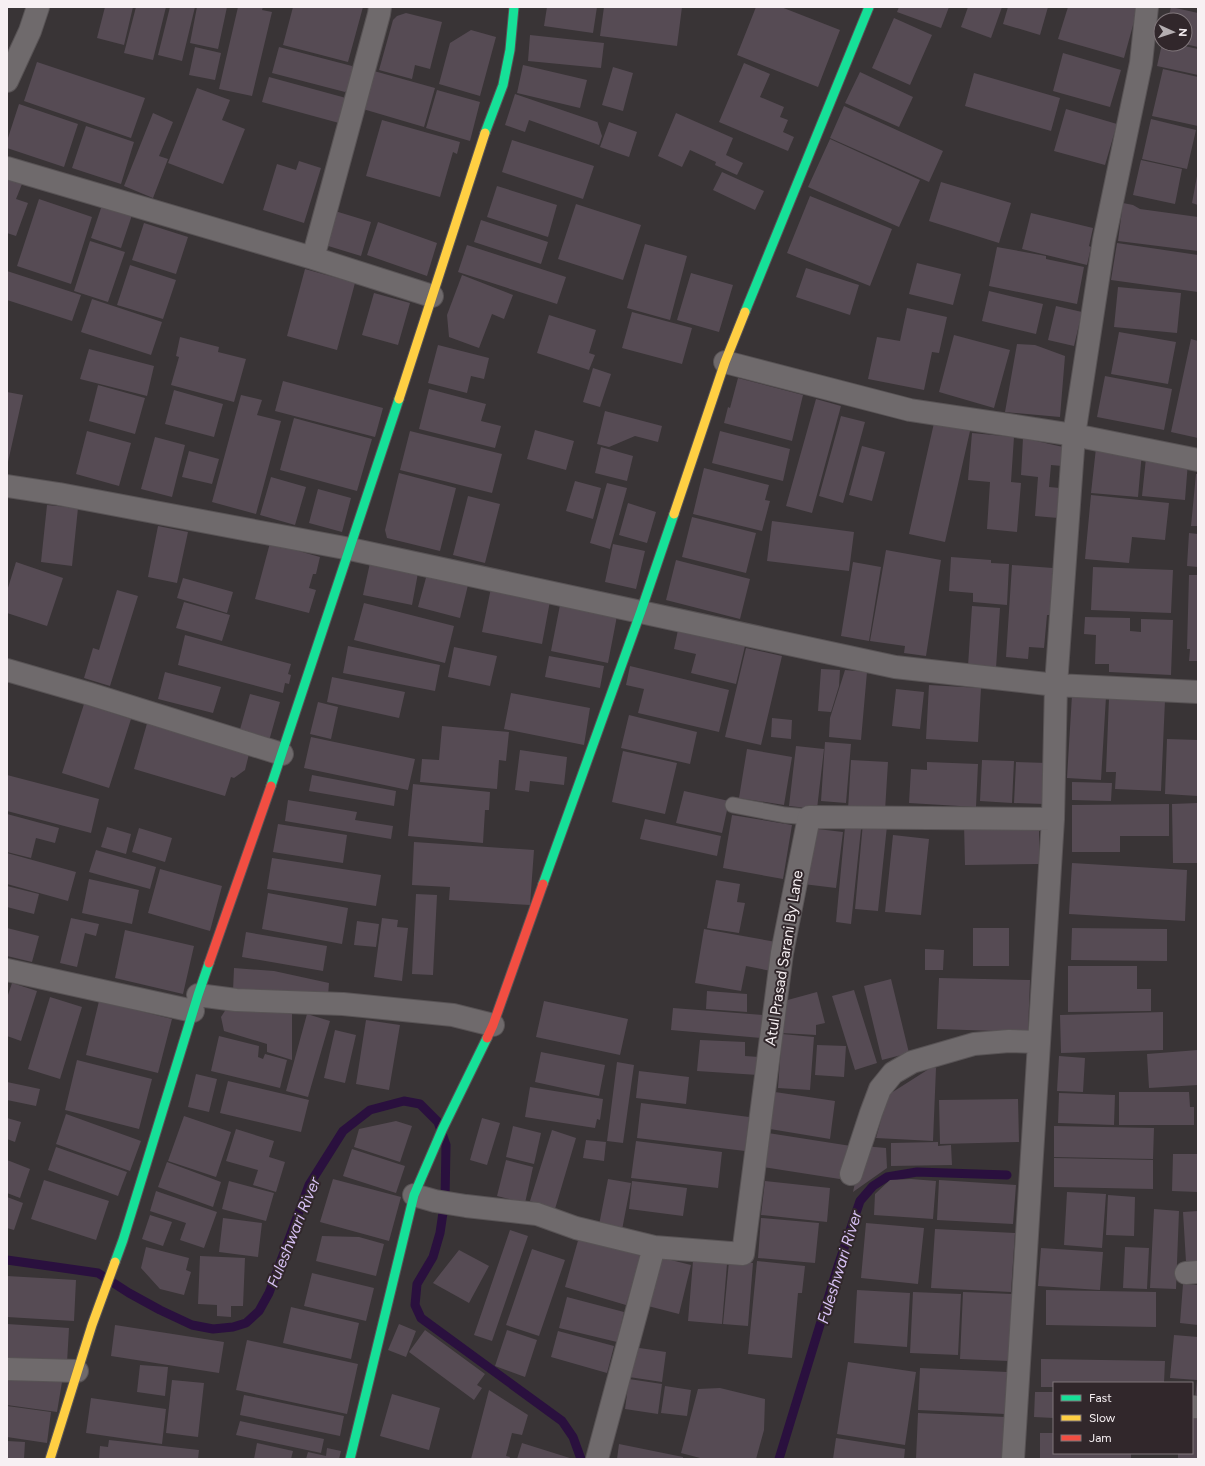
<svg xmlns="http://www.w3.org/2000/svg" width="1205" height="1466" viewBox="0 0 1205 1466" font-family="Figtree,sans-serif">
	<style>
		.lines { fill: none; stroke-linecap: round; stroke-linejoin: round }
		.stream { stroke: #2a103e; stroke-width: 9 }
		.building { fill: #564b54 }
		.lane-casing { stroke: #585355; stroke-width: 17 }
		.street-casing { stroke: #585355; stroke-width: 24 }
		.fast-casing { stroke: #585355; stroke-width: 11 }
		.slow-casing { stroke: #585355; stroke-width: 11 }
		.jam-casing { stroke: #585355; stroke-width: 11 }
		.lane { stroke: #6f6a6c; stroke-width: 15 }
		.street { stroke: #6f6a6c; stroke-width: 22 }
		.fast { stroke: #16e098; stroke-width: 9 }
		.slow { stroke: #ffcf43; stroke-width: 9 }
		.jam { stroke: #f24e42; stroke-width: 9 }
		.labels { text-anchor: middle; stroke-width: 4; stroke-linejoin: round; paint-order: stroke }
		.street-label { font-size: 15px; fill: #f7f0f3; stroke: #31272b }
		.water-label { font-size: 16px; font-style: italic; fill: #d6c0f3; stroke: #31272b }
	</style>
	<rect width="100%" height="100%" fill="#393436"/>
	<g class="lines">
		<!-- stream -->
		<path class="stream" d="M7 1260 98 1273 129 1293 160 1310 192 1325 213 1329 233 1327 246 1323 259 1311 269 1293 309 1185 343 1131 370 1110 404 1101 420 1104 438 1122 446 1145 445 1199 440 1233 433 1257 417 1284 415 1305 421 1318 562 1421 573 1437 581 1459
			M779 1459 838 1266 860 1201 873 1186 887 1177 917 1172 1007 1175"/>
	</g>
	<!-- building -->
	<path class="building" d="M105 7H133L124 45 97 38Z
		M136 7H166L153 60 124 53Z
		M170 7H195L182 61 158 55Z
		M197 7H227L218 49 190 43Z
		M238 7H263L262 10 272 12 252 96 219 89Z
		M293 7H363L348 62 283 45Z
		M547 7H597L593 33 544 26Z
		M604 7H682L677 46 600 36Z
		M756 7H781L840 30 818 87 737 55Z
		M899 7H949L941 28 897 12Z
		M968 7H1002L991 38 961 27Z
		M1008 7H1048L1040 35 1003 24Z
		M1068 7H1138L1124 58 1058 39Z
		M1171 7 1198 13V47L1185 44V20H1168Z
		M406 13 442 22 430 69 415 65 412 79 379 70 393 20 397 16Z
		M894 18 932 35 910 85 872 68Z
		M471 30 496 37 480 96 439 84 450 43Z
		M530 35 604 43 601 68 528 61Z
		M1162 44H1175L1198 49V75L1157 66Z
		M195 47 221 53 215 80 189 75Z
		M279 47 352 66V86L345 92 272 73Z
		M1063 53 1121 70 1110 107 1053 91Z
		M37 62 145 98 131 138 24 101Z
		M744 63 770 74 760 97 784 107 780 117 788 120 783 132 794 137 788 151 719 122Z
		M523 65 587 80 580 108 517 93Z
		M613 67 633 73 623 111 602 105Z
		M1163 69 1198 77V126L1152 116Z
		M374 71 435 88 424 127 363 109Z
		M860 72 913 97 899 127 845 103Z
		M974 73 1060 98 1051 131 965 106Z
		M269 77 346 98 339 123 262 102Z
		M197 88 230 100 222 120 245 129 223 184 168 163Z
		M437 90 480 102 470 141 426 128Z
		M515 94 597 122V121L602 136 599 145 529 120 525 132 505 125Z
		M19 104 78 124 64 167 7 148V141Z
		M844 106 943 151 929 182 830 138Z
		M1066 109 1117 124 1105 165 1054 151Z
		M153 113 173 122 159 156 168 159 153 198 124 186Z
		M676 113 733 138 726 155 743 163 737 175 715 165 716 162 690 150 682 167 658 156Z
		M1151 119 1196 130 1187 169 1142 159Z
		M382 120 460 142 457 154 453 152 440 197 366 176Z
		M609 122 637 132 629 157 600 147Z
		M86 126 134 142 121 184 72 168Z
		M830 139 920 180 899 227 808 187Z
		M512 140 594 166 583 199 502 172Z
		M1141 160 1182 169 1175 204 1133 195Z
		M299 161 321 168 304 223 263 210 277 164 296 170Z
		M722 172 764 191 755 210 713 190Z
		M1197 176H1198V205L1192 203Z
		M7 178 22 184 16 199 28 203 16 236 7 233Z
		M941 182 1011 203 999 243 929 221Z
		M497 186 557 205 548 237 487 217Z
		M810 196 892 229 870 286 787 253Z
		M39 199 92 217 71 284 17 266Z
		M1123 203 1133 205 1140 209 1198 217V251L1118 241Z
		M576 204 641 225 623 280 558 259Z
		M102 205 132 215 121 248 91 238Z
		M335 211 371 222 361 256 325 245Z
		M1031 213 1093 228 1089 246 1091 247 1087 265 1022 249Z
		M481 220 548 242 541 264 474 242Z
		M378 222 437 243 427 276 367 255Z
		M144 223 188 237 176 274 132 260Z
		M90 241 125 252 108 302 74 291Z
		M1117 243 1198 255V292L1111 280Z
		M645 244 687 256 670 320 627 308Z
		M467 245 566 277 557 304 458 272Z
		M997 247 1046 256V259L1084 267 1077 304 989 286Z
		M917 263 961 274 953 305 909 294Z
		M130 265 176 280 163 319 117 305Z
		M806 268 859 285 850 315 796 297Z
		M305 269 355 283 337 350 287 336Z
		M7 271 81 295 72 321 7 300Z
		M691 273 733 285 719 332 677 320Z
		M462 275 513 295 504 319 492 314 479 348 449 337 447 315Z
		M1118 287 1181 293 1177 333 1114 327Z
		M989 291 1043 304 1036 334 982 321Z
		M374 293 410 303 398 345 362 335Z
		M92 299 162 322 151 355 81 332Z
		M1056 306 1082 312 1074 346 1048 340Z
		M907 308 947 317 939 353 932 352 924 390 868 379 877 337 900 341Z
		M632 312 692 328 682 364 622 348Z
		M549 315 596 330 589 353 595 355 589 370 537 353Z
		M1119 332 1176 342 1168 384 1111 374Z
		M954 335 1010 350 994 408 939 392Z
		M180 337 219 347 218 352 246 359 234 402 171 385 179 357 176 356Z
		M1191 339 1198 341V438L1171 432Z
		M1017 344 1035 345 1065 356 1060 417 1005 412Z
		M438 345 489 358 484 379 471 376 467 393 428 383Z
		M89 349 154 366 147 396 80 379Z
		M593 368 611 374 600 407 583 402Z
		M1105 376 1172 389 1164 430 1097 417Z
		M738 378 803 395 792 441 724 423 728 407 730 408Z
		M283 381 383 408 375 437 275 411Z
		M98 385 145 398 135 434 89 421Z
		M429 389 486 404 481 421 501 426 495 448 419 429Z
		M174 390 223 404 214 437 165 424Z
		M7 392 23 395 8 462H7Z
		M241 395 262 400 257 415 281 421 256 514 212 502Z
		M816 399 841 406 812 513 786 506Z
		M605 411 662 426 658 442 635 436 609 447 597 444Z
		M841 416 865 422 843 503 819 496Z
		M294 418 372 439 357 491 280 470Z
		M934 423 970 431 945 542 909 534Z
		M535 430 574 441 566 470 527 459Z
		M87 431 131 443 119 486 76 474Z
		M410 431 502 454 492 493 400 470Z
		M720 431 790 449 783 481 712 463Z
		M972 433 1014 437 1011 482 1021 483 1017 532 987 529 990 482 968 480Z
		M155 437 185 445 172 497 141 489Z
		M1023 438 1063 447 1062 466 1051 465 1049 487 1060 488 1058 518 1035 516 1038 477 1021 475Z
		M862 446 885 452 872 501 849 495Z
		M601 447 633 456 627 481 595 473Z
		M1096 448 1142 452 1138 497 1091 493Z
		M189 451 219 459 212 484 182 477Z
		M1146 458 1188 462 1185 500 1142 496Z
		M704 468 769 485 765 500 770 501 762 531 693 514Z
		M399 473 456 488 440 551 387 538 385 530Z
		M1196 474H1198V526H1191Z
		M271 477 306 487 295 525 260 515Z
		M575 481 601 488 593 519 566 511Z
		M607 483 627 488 610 549 590 543Z
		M318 489 351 498 342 532 309 523Z
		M1091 495 1169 503 1165 540 1132 537 1129 563 1085 559Z
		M468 496 500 504 485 563 453 555Z
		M628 503 656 512 647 543 619 535Z
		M47 505 78 508 72 566 41 562Z
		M692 517 756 533 746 573 682 557Z
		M772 521 854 532 849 571 767 561Z
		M158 526 188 532 177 583 148 577Z
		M1189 533 1198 534V567L1187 566Z
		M270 543 320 557 316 574H313L309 588 316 590 309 613 255 599Z
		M613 544 645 551 636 589 605 582Z
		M886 550 941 560 926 656 904 653 905 646 870 641Z
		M951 557 991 560V563L1009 564 1007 605 973 602V593L949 591Z
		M676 560 750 579 740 619 666 600Z
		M16 562 63 578 47 626 7 613V591Z
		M853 562 881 567 869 641 841 636Z
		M370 563 418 573 412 605 363 595Z
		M1012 565 1053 568 1050 615H1047L1044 648 1029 647 1028 659 1006 657Z
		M1093 567 1173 570 1171 613 1091 610Z
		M427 574 468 585 460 618 418 607Z
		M1189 575H1198V661H1189L1190 649H1187Z
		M183 578 233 592 227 613 177 598Z
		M491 588 550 601 542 644 482 632Z
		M117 590 138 596 110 686 84 678 93 648 99 650Z
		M184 602 230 615 222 641 176 628Z
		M364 603 454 626 445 663 354 640Z
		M560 605 617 616 608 663 551 651Z
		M972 606 1000 608 996 668 968 666Z
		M1085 617 1130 618V631L1141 632V619L1173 620 1171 675 1109 672V664H1095L1096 635 1084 634Z
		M678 630 745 646 736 684 691 673 696 654 674 649Z
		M185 635 291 664 288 674 291 675 289 684 285 683 283 693 178 665Z
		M348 646 440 665 435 691 343 673Z
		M454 647 497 656 490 686 448 677Z
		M746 648 782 656 761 745 725 737Z
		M549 656 604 666 600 688 545 677Z
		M630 666 729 690 719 732 638 713 644 689 626 685Z
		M821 669 840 670 839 686 831 712 818 711Z
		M845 670 867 672 861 740 829 737 830 718Z
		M165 672 221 687 213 713 158 699Z
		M332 677 405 692 399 718 327 702Z
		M929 685 981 688 978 742 926 739Z
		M896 689 924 692 920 729 892 726Z
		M511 693 590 708 584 745 504 729Z
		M250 694 280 702 269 741 239 733Z
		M1072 695 1106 697 1101 780 1067 778Z
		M1109 698 1165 700 1161 791 1115 789 1116 772H1106Z
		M318 702 338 707 331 739 310 734Z
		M84 704 131 719 109 788 62 773Z
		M629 715 697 732 690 764 621 748Z
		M772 718 792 720 791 739 771 737Z
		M148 720 250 750 245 770 234 778 231 777 225 796 134 769Z
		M442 726 509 732 506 761 499 760 497 789 420 782 422 759 439 760Z
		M311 737 415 759 408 790 304 768Z
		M1167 739 1198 740V796L1165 794Z
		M825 742 851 744 846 803 821 801Z
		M796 746 824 749 817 809 789 806Z
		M747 749 792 757 784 805 739 798Z
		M520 750 567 757 564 785 530 781 529 792 515 790Z
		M623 751 677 763 665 814 612 802Z
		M851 760 888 762 885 811 848 809Z
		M982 760 1014 761 1012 803 980 801Z
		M927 762 978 764 976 807 909 803 911 769 927 770Z
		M1016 762 1047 763 1044 804 1014 803Z
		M7 775 99 799 91 833 7 811Z
		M312 775 396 791 394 806 309 791Z
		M1072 782 1112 783 1111 801 1072 800Z
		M413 784 490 792 489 810H485L483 843 408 836Z
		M684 791 729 801 722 833 676 823Z
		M288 800 357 812 355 820 393 826 391 839 285 821Z
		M1198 803V863H1173L1172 804Z
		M1169 804V836H1120V852H1072V805Z
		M7 814 59 828 55 843 36 838 31 858 7 852Z
		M732 815 792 825 783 879 723 868Z
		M645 819 721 836 717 856 640 839Z
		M863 823 887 826 878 911 855 909Z
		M1039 823V864L965 865 964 824Z
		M278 824 347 835 343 863 273 852Z
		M107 827 131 834 126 854 101 847Z
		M845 827 861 829 851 924 836 922Z
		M139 828 172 838 165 862 132 852Z
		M809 828 843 832 836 888 803 884Z
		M893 835 929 839 921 915 885 912Z
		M414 842 534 850 530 905 449 900 450 887 412 885Z
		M96 850 156 867 150 889 89 872Z
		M7 853 76 872 68 901 7 884Z
		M272 858 381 875 376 906 267 889Z
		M1072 863 1187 870 1185 921 1069 914Z
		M160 869 222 886 210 931 148 913Z
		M89 879 139 890 132 924 82 913Z
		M716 880 740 884 737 902 745 903 739 933 707 928Z
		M7 886 39 894 34 914 7 907Z
		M268 893 348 908 342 944 262 929Z
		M416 894 437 895 433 975 412 974Z
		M71 918 99 924 96 936 85 933 77 967 60 963Z
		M382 918 398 920 397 927 408 928 402 981 374 977Z
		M357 921 379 924 376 947 354 945Z
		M7 928 39 936 32 962 7 956Z
		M973 928H1009V966H973Z
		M1072 928 1167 929V961L1071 960Z
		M704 929 776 942 771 971 746 966 741 991 695 983Z
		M125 930 194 946 183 994 115 978Z
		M246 932 327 946 323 971 242 957Z
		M925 949 944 950 943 970H925Z
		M1068 966H1137V989H1151V1011L1068 1012Z
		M234 968 274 971 329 983 328 996 233 991Z
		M939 978 1030 980 1028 1032 937 1029Z
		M891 979 909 1053 882 1060 864 986Z
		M12 983 37 991 21 1041 7 1036V998Z
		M854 990 877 1063 855 1070 832 996Z
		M707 991 747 994V1012L706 1009Z
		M817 992 825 1023 816 1025V1035L781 1033 784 1001Z
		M50 997 82 1007 60 1079 28 1069Z
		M99 1001 172 1019 158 1073 86 1055Z
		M544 1001 628 1019 620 1055 536 1037Z
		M228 1006 292 1013V1060L267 1052V1044L224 1031 221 1017Z
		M673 1008 763 1015 761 1038 671 1030Z
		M1163 1012V1050L1061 1053 1060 1015Z
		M307 1014 330 1021 308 1097 286 1091Z
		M366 1020 400 1025 389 1090 356 1084Z
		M335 1030 356 1035 345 1083 324 1078Z
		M782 1034 814 1037 810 1090 778 1088Z
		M219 1036 259 1046 258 1057 263 1059 265 1054 287 1060 280 1088 211 1071Z
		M700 1040 745 1042V1056L759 1057 758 1075 697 1071Z
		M817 1045 846 1046 844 1077 815 1075Z
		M1198 1050V1085L1149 1088 1147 1054Z
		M541 1052 605 1065 599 1096 535 1082Z
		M1059 1056 1085 1058 1083 1092 1057 1091Z
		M77 1060 152 1079 139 1129 65 1110Z
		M617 1062 634 1065 623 1143 607 1141Z
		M932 1067 936 1068 933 1141 876 1138 888 1095Z
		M639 1071 689 1077 686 1104 636 1098Z
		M196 1074 217 1079 209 1112 188 1107Z
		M228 1081 309 1100 301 1132 220 1113Z
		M7 1082 40 1089 36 1106 7 1100Z
		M530 1087 603 1099 600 1120 597 1119 595 1128 525 1117Z
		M775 1092 835 1101 830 1139 770 1129Z
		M1119 1092H1189L1190 1107H1194V1125H1119Z
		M1059 1093 1115 1095 1114 1125 1058 1123Z
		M1018 1099 1019 1142 940 1144 939 1100Z
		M641 1103 749 1117 745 1151 637 1138Z
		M66 1114 141 1141 130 1171 56 1144Z
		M184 1116 231 1132 216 1177 168 1161Z
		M7 1118 21 1122 15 1142 7 1139Z
		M482 1118 500 1123 487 1165 470 1160Z
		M396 1121 412 1126 400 1162 354 1147 359 1129Z
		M513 1126 541 1133 534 1164 506 1157Z
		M1054 1126 1154 1128 1153 1159 1054 1157Z
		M236 1129 274 1141 269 1157 285 1162 276 1192 253 1185 258 1170 226 1161Z
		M552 1130 576 1138 555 1209 530 1201Z
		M768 1133 851 1146 846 1180 763 1167Z
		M586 1140 606 1142 604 1161 583 1158Z
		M636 1141 722 1152 718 1188 631 1178Z
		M938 1142V1146L951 1145 952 1165 891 1166V1143Z
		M863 1146 886 1148 887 1168 853 1192Z
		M56 1147 127 1172 118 1196 48 1170Z
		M352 1149 405 1166 396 1193 343 1176Z
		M1173 1154H1198V1192L1172 1191Z
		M1054 1158 1153 1160V1189L1054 1187Z
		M7 1160 30 1169 20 1198 7 1193Z
		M506 1160 533 1167 525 1203 497 1196Z
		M167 1162 221 1182 213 1207 158 1187Z
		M333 1179 401 1197 389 1241 320 1222Z
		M608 1179 631 1183 622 1230 599 1225Z
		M911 1179 936 1181 933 1219 874 1215 875 1194 890 1180Z
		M44 1180 109 1201 96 1240 31 1219Z
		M939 1180 1016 1185 1013 1224 937 1220Z
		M229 1181 274 1193 266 1221 222 1209Z
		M632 1181 687 1188 683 1216 629 1209Z
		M765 1181 830 1188 827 1222 761 1215Z
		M156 1191 217 1212 204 1248 180 1240 186 1223 150 1211Z
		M1067 1192 1106 1194 1102 1248 1064 1245Z
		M1108 1195 1135 1197 1134 1236 1106 1235Z
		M7 1197 23 1203 14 1230 7 1228Z
		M1154 1209 1179 1211 1176 1289 1150 1288Z
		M1198 1211V1262H1186L1183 1212Z
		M150 1215 172 1222 163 1246 142 1239Z
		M223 1218 262 1223 258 1257 219 1252Z
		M761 1218 819 1223 815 1263 758 1258Z
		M866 1223 924 1228 918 1284 861 1278Z
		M935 1229 1015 1233 1011 1292 931 1288Z
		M510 1230 528 1236 492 1341 474 1335Z
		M322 1236 359 1237 384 1244 376 1276 316 1261Z
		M579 1237 641 1256 626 1305 565 1287Z
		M146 1247 189 1258 186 1270 191 1272 184 1295 160 1289 141 1268Z
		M1125 1247 1149 1248 1147 1289 1123 1288Z
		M1041 1248 1103 1252 1100 1290 1038 1286Z
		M532 1249 565 1260 539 1336 506 1325Z
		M459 1250 489 1266 469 1303 433 1283Z
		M200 1256 245 1258 243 1306H231V1317L217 1316V1305L198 1304Z
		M659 1257 691 1265 679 1314 648 1306Z
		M693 1261 727 1264 722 1324 688 1321Z
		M729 1261 753 1263 748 1326 723 1324Z
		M757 1261 805 1266 802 1293H798L792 1358 748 1354Z
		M312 1273 374 1288 366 1321 304 1306Z
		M7 1276 76 1280 74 1321 7 1317Z
		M1183 1284 1198 1285V1325L1180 1323Z
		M857 1290 910 1293 907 1347 854 1343Z
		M1046 1290 1156 1292V1327L1046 1325Z
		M913 1292 961 1294 958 1355 910 1353Z
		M963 1292 1012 1294 1009 1361 960 1359Z
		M567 1297 624 1312 617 1342 559 1328Z
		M291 1307 359 1323 351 1359 283 1343Z
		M7 1324 69 1328 67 1363 7 1360Z
		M399 1324 416 1331 406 1357 388 1350Z
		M115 1325 224 1342 219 1373 111 1356Z
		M425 1330 485 1374 477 1385 482 1388 474 1400 409 1352Z
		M507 1330 537 1340 525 1377 495 1366Z
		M558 1331 614 1346 607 1373 551 1357Z
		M1174 1335 1198 1337V1399H1195L1197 1380 1170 1378Z
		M247 1340 358 1364 347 1414 236 1390Z
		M633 1347 666 1352 662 1382 629 1377Z
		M1041 1359 1165 1361 1164 1383H1054V1387H1041Z
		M848 1362 916 1372 905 1445 837 1434Z
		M140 1365 168 1367 165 1396 137 1392Z
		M920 1368 1007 1372 1005 1414 918 1410Z
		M7 1373 63 1376 57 1412 7 1405Z
		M629 1379 662 1384 658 1414 625 1409Z
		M172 1380 204 1383 198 1437 166 1433Z
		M665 1386 691 1390 687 1416 661 1413Z
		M720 1388 765 1399 764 1430 756 1459H704L681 1453 698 1389Z
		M489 1390 528 1415 522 1435 512 1433 506 1456 510 1457 509 1459H471Z
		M1035 1392H1054V1418L1034 1417Z
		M392 1394 440 1408 429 1450 380 1436Z
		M244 1395 344 1416 340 1436 240 1415Z
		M91 1398 166 1409 162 1444 86 1433Z
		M7 1406 51 1412 47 1443 7 1437Z
		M918 1413 1005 1417 1003 1459H916Z
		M1192 1413 1198 1414V1459H1178V1453H1192Z
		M240 1421 324 1439 321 1453 236 1435Z
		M1040 1433H1054V1453H1131V1459H1040Z
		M836 1438 905 1449 904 1459H833Z
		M109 1440 199 1450 198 1459H99L100 1446 108 1447Z
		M7 1441 25 1442 24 1459H7Z
		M257 1443 293 1451 291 1459H254Z
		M522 1443 573 1459H517Z
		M619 1444 683 1457V1459H617Z
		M327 1448 341 1451 339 1459H306L308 1452 326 1456Z"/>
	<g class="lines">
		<!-- lane casing -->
		<g class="lane-casing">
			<path id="lane" d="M733 805 785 815 809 817"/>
		</g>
		<!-- street casing -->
		<g class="street-casing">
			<path id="street" d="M7 81 30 31 38 7
				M7 168 313 258 432 296
				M313 258 379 14 380 7
				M725 362 910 410 1074 435 1198 460
				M7 486 59 494 350 549 895 667 1056 685 1198 692
				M7 670 90 694 282 754
				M7 970 193 1011
				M198 995 236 1000 343 1004 453 1015 493 1025
				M851 1174 871 1113 880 1089 893 1073 912 1062 974 1044 1009 1041 1039 1042
				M414 1195 435 1201 466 1206 537 1214 576 1228 654 1247 743 1254 782 953 809 817 1053 819
				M1186 1273 1198 1272
				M7 1369 77 1371
				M1192 1407H1198
				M597 1459 654 1247
				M1013 1459 1053 819 1056 685 1074 435 1104 240 1141 63 1147 7"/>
		</g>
		<!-- fast casing -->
		<g class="fast-casing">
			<path id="fast" d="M485 133 503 85 510 50 514 7
				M745 312 869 7
				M271 786 399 399
				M543 884 641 611 674 514
				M115 1262 123 1240 198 995 209 963
				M350 1459 414 1195 442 1130 487 1038"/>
		</g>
		<!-- slow casing -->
		<g class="slow-casing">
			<path id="slow" d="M399 399 485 133
				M674 514 725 362 745 312
				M50 1459 92 1325 115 1262"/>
		</g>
		<!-- jam casing -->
		<g class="jam-casing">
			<path id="jam" d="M209 963 271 786
				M487 1038 493 1025 543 884"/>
		</g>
		<!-- lane -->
		<use href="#lane" class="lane"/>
		<!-- street -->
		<use href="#street" class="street"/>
		<!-- fast -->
		<use href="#fast" class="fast"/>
		<!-- slow -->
		<use href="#slow" class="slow"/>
		<!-- jam -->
		<use href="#jam" class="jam"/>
	</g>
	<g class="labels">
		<!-- street labels -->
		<g class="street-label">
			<text transform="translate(784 958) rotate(-81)" y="5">Atul Prasad Sarani By Lane</text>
		</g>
		<!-- water labels -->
		<g class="water-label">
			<text transform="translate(293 1232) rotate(-68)" y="6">Fuleshwari River</text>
			<text transform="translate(839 1267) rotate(-73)" y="6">Fuleshwari River</text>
		</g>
	</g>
	<!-- border -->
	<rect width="1205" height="1466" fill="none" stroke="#f7f0f3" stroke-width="16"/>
	<!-- legend -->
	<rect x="1053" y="1382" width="140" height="72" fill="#31272b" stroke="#80777b"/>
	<rect x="1061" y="1395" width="20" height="6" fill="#16e098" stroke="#80777b"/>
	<text x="1089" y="1402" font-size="12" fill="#f7f0f3">Fast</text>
	<rect x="1061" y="1415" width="20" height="6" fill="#ffcf43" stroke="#80777b"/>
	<text x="1089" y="1422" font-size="12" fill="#f7f0f3">Slow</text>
	<rect x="1061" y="1435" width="20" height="6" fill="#f24e42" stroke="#80777b"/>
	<text x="1089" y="1442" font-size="12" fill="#f7f0f3">Jam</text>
	<!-- north arrow -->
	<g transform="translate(1173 32) rotate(93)"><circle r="19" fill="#31272b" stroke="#80777b"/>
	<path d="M0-3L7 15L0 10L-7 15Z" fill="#b4aeb1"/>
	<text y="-6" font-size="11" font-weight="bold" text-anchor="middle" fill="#f7f0f3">N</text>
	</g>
</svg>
